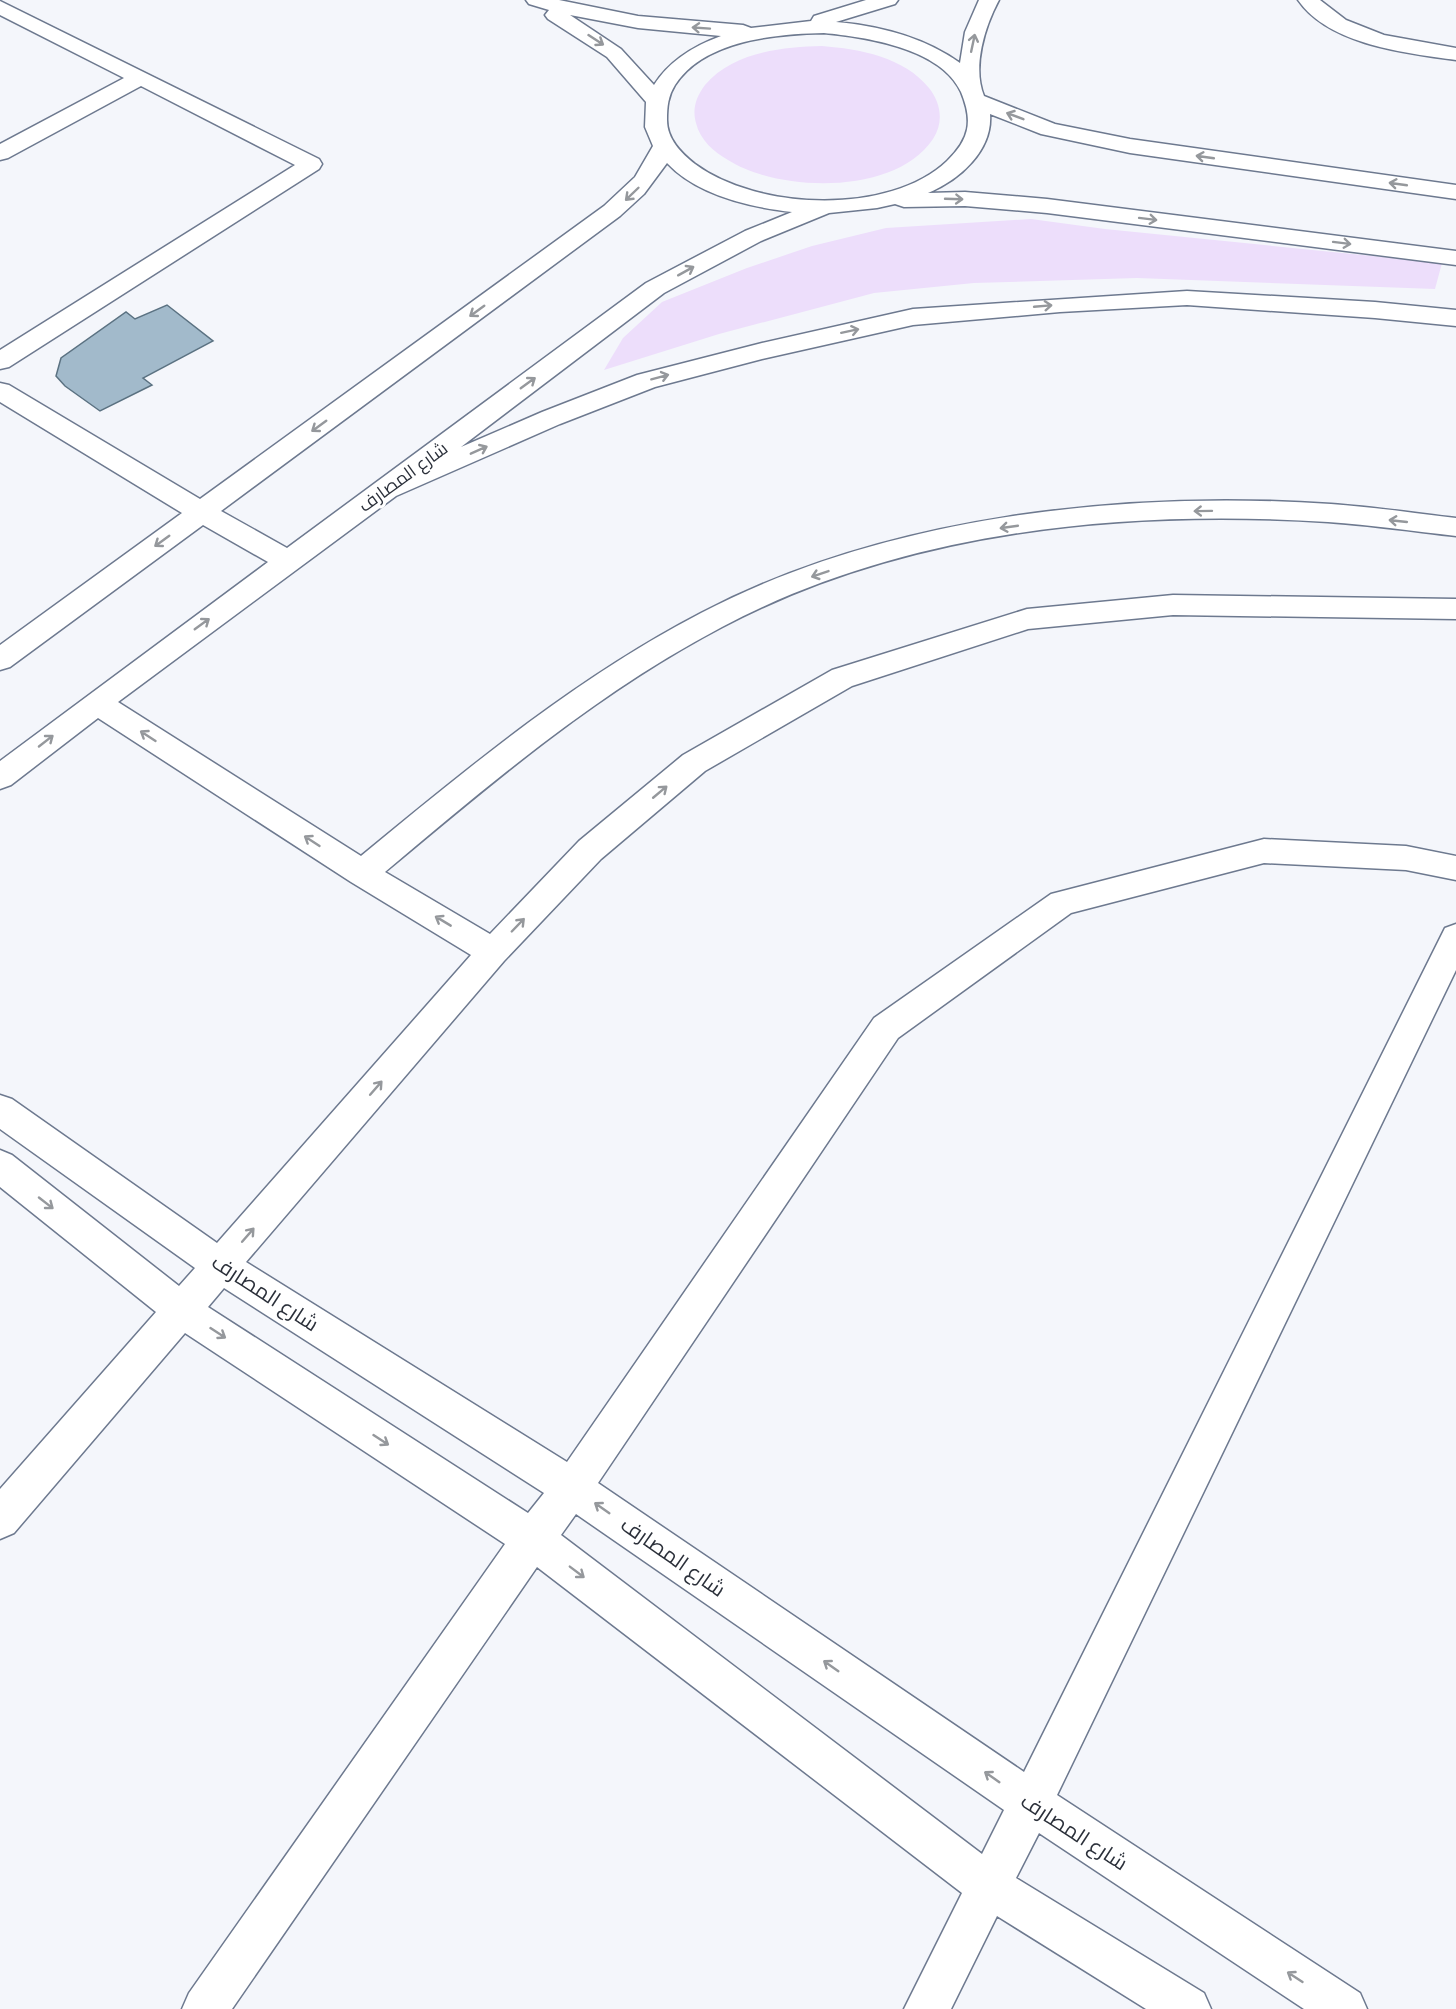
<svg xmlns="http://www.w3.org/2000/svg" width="1456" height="2009" viewBox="0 0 1456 2009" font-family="'Exo 2',Cairo,sans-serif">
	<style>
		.green { fill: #eddefb }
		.building { fill: #a2bacb; stroke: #5b7282; stroke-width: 1.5 }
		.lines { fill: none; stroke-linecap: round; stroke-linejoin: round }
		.minor-casing { stroke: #6d798f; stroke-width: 3 }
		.minor { fill: #fff; fill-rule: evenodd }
		.oneway { stroke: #95989c }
		.labels { text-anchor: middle; stroke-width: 6; stroke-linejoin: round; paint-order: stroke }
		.street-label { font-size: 18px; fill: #2b303a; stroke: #fff }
		.near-street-label { font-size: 21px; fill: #2b303a; stroke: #fff }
	</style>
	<rect width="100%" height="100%" fill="#f4f6fb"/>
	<!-- green -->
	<path class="green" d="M822 46C860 49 904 57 929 88 941 103 944 122 933 139 896 195 780 193 728 160 714 152 700 140 696 123 692 109 696 97 705 85 733 52 782 47 822 46Z
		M1031 219 1105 229 1442 263 1435 289 1137 278 974 283 874 293 719 334 604 370 623 338 662 302 747 268 812 246 886 228Z"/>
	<!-- building -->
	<path class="building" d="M167 305 213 341 143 378 152 385 100 411 65 386 56 376 61 358 126 312 135 319Z"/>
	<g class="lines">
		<!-- minor casing -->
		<g class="minor-casing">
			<path id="minor" d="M526 0H559L638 16 743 25 751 28 811 21 814 16 866 0H898L895 4 836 22C880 26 924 37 960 63L965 32 979 0H999C985 26 972 67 984 96L1055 124 1130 139 1456 185V199L1130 153 1041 134 990 114C993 150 960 180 928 193L965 192 1047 199 1456 251V265L1047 213 965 206 904 207 895 204 877 208 829 213 761 241 664 293 461 447 542 412 637 375 762 343 913 309 1187 291 1375 302 1456 310V326L1375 318 1187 305 1060 312 913 325 762 359 655 387 560 424 396 496 118 702 361 856C469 767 576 678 701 613 886 516 1124 490 1331 504 1373 507 1414 513 1456 518V536C1413 531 1371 525 1328 522 1124 509 905 530 722 627 598 692 492 782 385 872L490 934 579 841 683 755 832 670 1027 609 1173 595 1456 599V619L1173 615 1028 629 852 686 705 771 601 859 504 961 246 1262 567 1462 874 1018 1051 894 1264 839 1406 846 1456 856V880L1406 870 1264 863 1071 913 898 1038 598 1483 1024 1772 1445 928 1456 924V970L1057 1795 1360 1993 1367 2009H1304L1039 1833 1016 1878 1204 1993 1211 2009H1146L997 1916 951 2009H904L962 1893 537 1567 232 2009H182L189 1993 505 1544 185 1333 14 1533 0 1539V1489L156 1312 0 1187V1150L12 1155 179 1286 195 1268 0 1129V1095L12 1099 217 1243 471 955 351 882 98 718 11 785 0 789V761L268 562 203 525 10 667 0 670V645L182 513 0 402V383L9 385 200 499 604 206 635 177 653 146 645 127 646 102 607 57 548 19 545 15 549 10 529 4ZM570 15 638 28 721 36C694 46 670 60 654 85L621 49ZM824 33C865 37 941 48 961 92 973 121 970 139 947 161 889 216 757 210 695 164 681 153 667 139 667 120 667 107 668 96 675 85 704 40 776 34 824 33ZM667 163C697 195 749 207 792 212L745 231 646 283 287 548 221 511 620 216 644 194ZM224 1288 544 1493 528 1513 208 1307ZM576 1514 1004 1810 982 1854 561 1535Z
				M1298 0H1320L1346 20 1384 35 1456 48V60C1406 53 1329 45 1298 0Z
				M0 1 319 159 322 164 319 169 9 367 0 369V350L295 165 141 86 8 158 0 160V144L124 78 0 15Z"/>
		</g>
		<!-- minor -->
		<use href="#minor" class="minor"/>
	</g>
	<!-- one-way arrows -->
	<defs><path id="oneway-shaft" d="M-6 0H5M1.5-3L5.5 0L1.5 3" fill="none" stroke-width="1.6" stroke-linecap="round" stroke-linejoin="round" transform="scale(1.5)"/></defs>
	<g class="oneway">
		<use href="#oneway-shaft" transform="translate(701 28) rotate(-176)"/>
		<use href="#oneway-shaft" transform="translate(596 40) rotate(33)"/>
		<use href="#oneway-shaft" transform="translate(973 43) rotate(-78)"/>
		<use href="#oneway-shaft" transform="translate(1015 116) rotate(-159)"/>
		<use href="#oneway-shaft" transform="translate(1205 157) rotate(-172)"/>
		<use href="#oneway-shaft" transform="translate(1398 184) rotate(-172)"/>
		<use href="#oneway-shaft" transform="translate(632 194) rotate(136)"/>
		<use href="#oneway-shaft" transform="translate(954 199) rotate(2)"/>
		<use href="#oneway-shaft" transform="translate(1148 219) rotate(7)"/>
		<use href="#oneway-shaft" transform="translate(1342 243) rotate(7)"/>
		<use href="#oneway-shaft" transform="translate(686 271) rotate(-29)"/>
		<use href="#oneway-shaft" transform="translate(1043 306) rotate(-5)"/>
		<use href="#oneway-shaft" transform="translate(477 311) rotate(144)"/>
		<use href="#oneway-shaft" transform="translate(850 331) rotate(-12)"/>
		<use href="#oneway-shaft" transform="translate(660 377) rotate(-15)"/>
		<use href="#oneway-shaft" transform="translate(528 383) rotate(-36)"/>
		<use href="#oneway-shaft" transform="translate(319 426) rotate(144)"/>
		<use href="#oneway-shaft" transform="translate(479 450) rotate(-24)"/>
		<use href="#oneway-shaft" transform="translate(1203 511) rotate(179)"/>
		<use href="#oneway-shaft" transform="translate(1398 521) rotate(-174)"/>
		<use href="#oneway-shaft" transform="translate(1009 527) rotate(172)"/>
		<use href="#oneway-shaft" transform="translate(162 541) rotate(144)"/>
		<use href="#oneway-shaft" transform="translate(820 574) rotate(161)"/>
		<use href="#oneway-shaft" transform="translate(202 624) rotate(-36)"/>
		<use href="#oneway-shaft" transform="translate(148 736) rotate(-147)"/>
		<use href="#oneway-shaft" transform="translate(46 741) rotate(-38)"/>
		<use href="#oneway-shaft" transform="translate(660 792) rotate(-40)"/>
		<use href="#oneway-shaft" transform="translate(312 841) rotate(-147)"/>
		<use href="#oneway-shaft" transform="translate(443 921) rotate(-149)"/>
		<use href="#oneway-shaft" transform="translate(518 925) rotate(-46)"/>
		<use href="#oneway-shaft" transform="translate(376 1088) rotate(-49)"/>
		<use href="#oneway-shaft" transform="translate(46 1203) rotate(38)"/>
		<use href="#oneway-shaft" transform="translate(248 1235) rotate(-49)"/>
		<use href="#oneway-shaft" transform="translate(218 1333) rotate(33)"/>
		<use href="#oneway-shaft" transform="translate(381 1440) rotate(33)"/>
		<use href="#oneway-shaft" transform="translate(602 1508) rotate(-145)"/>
		<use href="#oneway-shaft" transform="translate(577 1572) rotate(37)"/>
		<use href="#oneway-shaft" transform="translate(831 1666) rotate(-145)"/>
		<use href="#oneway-shaft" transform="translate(992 1777) rotate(-145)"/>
		<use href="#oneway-shaft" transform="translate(1295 1977) rotate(-147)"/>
	</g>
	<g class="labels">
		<!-- street labels -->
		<g class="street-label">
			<text transform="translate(403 477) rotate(-36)" y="6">شارع المصارف</text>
		</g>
		<!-- near-street labels -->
		<g class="near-street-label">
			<text transform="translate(265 1293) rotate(33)" y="7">شارع المصارف</text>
			<text transform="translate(673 1557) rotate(35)" y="7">شارع المصارف</text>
			<text transform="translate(1074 1832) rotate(33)" y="7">شارع المصارف</text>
		</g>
	</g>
</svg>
